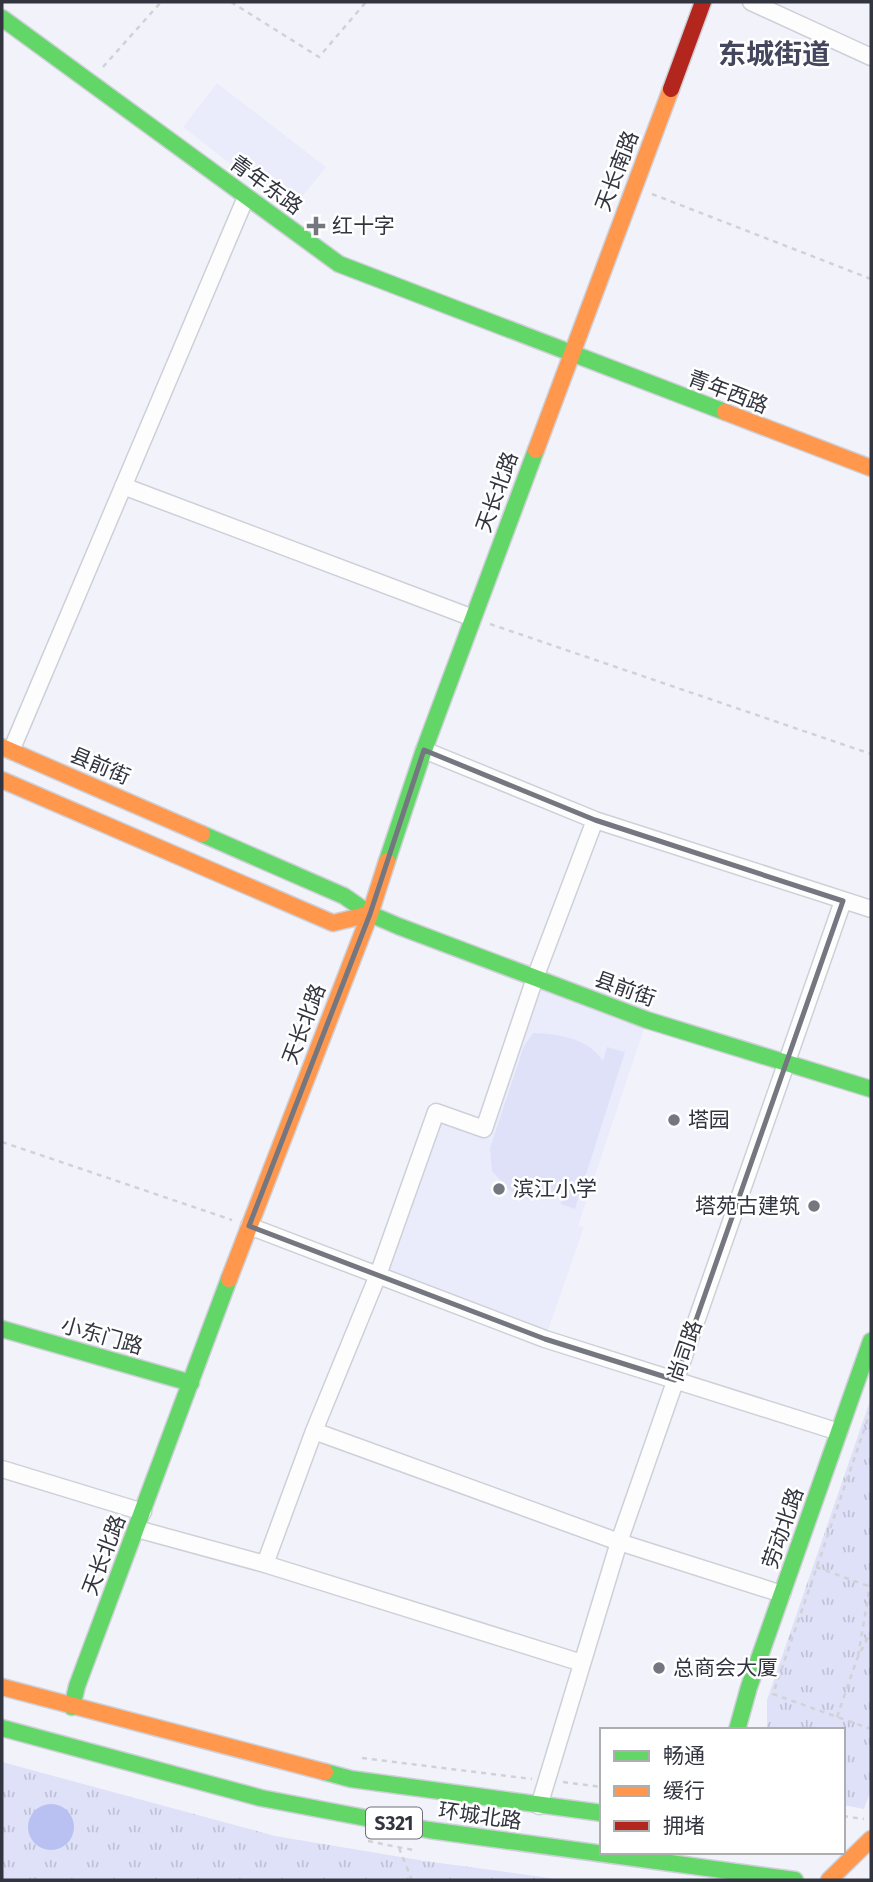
<svg xmlns="http://www.w3.org/2000/svg" width="873" height="1882" viewBox="0 0 873 1882" font-family="'Fira Sans','Noto Sans SC',sans-serif">
	<style>
		.built { fill: #eaecfc }
		.grass { fill: url(#grass-tufts) }
		.pitch { fill: #dee1f8 }
		.water { fill: #b9c1f2 }
		.lines { fill: none; stroke-linecap: round; stroke-linejoin: round }
		.street-casing { stroke: #ced0d8; stroke-width: 19 }
		.fast-casing { stroke: #ced0d8; stroke-width: 19 }
		.slow-casing { stroke: #ced0d8; stroke-width: 19 }
		.jam-casing { stroke: #ced0d8; stroke-width: 19 }
		.path { stroke: #d1d2d5; stroke-width: 2.5; stroke-dasharray: 5 5; stroke-linecap: butt }
		.street { stroke: #fdfdfe; stroke-width: 16 }
		.fast { stroke: #63d668; stroke-width: 16 }
		.slow { stroke: #ff974d; stroke-width: 16 }
		.jam { stroke: #b3261e; stroke-width: 16 }
		.marked { fill: none; stroke: #757780; stroke-width: 5; stroke-linejoin: round }
		.poi-dot { fill: #757780; stroke: #fff; stroke-width: 2.5 }
		.labels { text-anchor: middle; stroke-width: 5; stroke-linejoin: round; paint-order: stroke }
		.shield { fill: #fff; stroke: #707179; stroke-width: 2 }
		.shield-label { font-size: 19px; font-weight: bold; fill: #32343f }
		.street-label { font-size: 21px; fill: #32343f; stroke: #fff }
		.poi-label { font-size: 21px; fill: #32343f; stroke: #fff; text-anchor: start }
		.district-label { font-size: 28px; font-weight: bold; fill: #43465d; stroke: #fff }
	</style>
	<defs>
		<pattern id="grass-tufts" width="24" height="20" patternUnits="userSpaceOnUse" patternTransform="scale(1.75)"><rect width="24" height="20" fill="#dee1f8"/><path d="M3 7l-1-3M5 7V3M7 7l1-3M15 17l-1-3M17 17v-4M19 17l1-3" fill="none" stroke="#bfc2d6"/></pattern>
	</defs>
	<rect width="100%" height="100%" fill="#f2f3fa"/>
	<!-- built -->
	<path class="built" d="M217 83 326 167 291 211 183 127Z
		M535 978 647 1020 578 1226 584 1227 545 1339 378 1275 436 1112 483 1129Z"/>
	<!-- grass -->
	<path class="grass" d="M871 1398V1790L864 1809 843 1805V1730H767V1700Z
		M2 1762 275 1836 425 1861 564 1880H2Z"/>
	<!-- pitch -->
	<path class="pitch" d="M533 1033C559 1034 588 1038 603 1061L607 1047 625 1052 575 1209 561 1204 564 1191 546 1198 526 1199 509 1190 492 1171 490 1148 524 1046Z"/>
	<!-- water -->
	<path class="water" d="M28 1827a23 23 0 1 1 46 0a23 23 0 1 1-46 0Z"/>
	<g class="lines">
		<!-- street casing -->
		<g class="street-casing">
			<path id="street" d="M751 2 871 57
				M123 486 473 618
				M424 750 595 820 871 909
				M11 751 246 197
				M249 1226 545 1339 839 1432
				M314 1431 619 1542 782 1594
				M2 1469 143 1512
				M137 1529 265 1564 582 1663
				M265 1564 314 1431 378 1275 436 1112 484 1129 535 978 595 820
				M539 1806 619 1542 843 901"/>
		</g>
		<!-- fast casing -->
		<g class="fast-casing">
			<path id="fast" d="M2 18 339 264 725 412
				M202 834 344 896 370 914 398 926 647 1020 871 1089
				M387 861 424 750 536 450
				M2 1329 191 1383
				M72 1707 77 1686 229 1279
				M2 1728 261 1798 429 1830 795 1880
				M737 1730 749 1687 871 1341
				M325 1772 351 1779 602 1813"/>
		</g>
		<!-- slow casing -->
		<g class="slow-casing">
			<path id="slow" d="M725 412 871 468
				M536 450 671 89
				M2 747 202 834
				M2 780 333 923 370 914
				M229 1279 370 914 387 861
				M2 1687 325 1772
				M829 1880 871 1839"/>
		</g>
		<!-- jam casing -->
		<g class="jam-casing">
			<path id="jam" d="M671 89 703 2"/>
		</g>
		<!-- path -->
		<path class="path" d="M231 2 319 57 366 2
			M103 67 161 2
			M652 194 871 279
			M490 624 871 754
			M2 1142 232 1220
			M871 1410 773 1694 871 1729
			M816 1567 871 1587
			M858 1656 871 1580
			M837 1717 857 1659 871 1631
			M362 1758 532 1779
			M563 1782 602 1787
			M843 1816 864 1819
			M368 1841 413 1850
			M399 1848 412 1880
			M35 1877V1880"/>
		<!-- street -->
		<use href="#street" class="street"/>
		<!-- fast -->
		<use href="#fast" class="fast"/>
		<!-- slow -->
		<use href="#slow" class="slow"/>
		<!-- jam -->
		<use href="#jam" class="jam"/>
	</g>
	<!-- marked area -->
	<path class="marked" d="M424 750 595 820 843 901 675 1380 545 1339 249 1226 370 914Z"/>
	<!-- markers -->
	<g class="poi-dot">
		<path d="M312.5 215.5h7v7h7v7h-7v7h-7v-7h-7v-7h7z"/>
		<circle cx="674" cy="1120" r="7"/>
		<circle cx="499" cy="1189" r="7"/>
		<circle cx="814" cy="1206" r="7"/>
		<circle cx="659" cy="1668" r="7"/>
	</g>
	<g class="labels">
		<!-- shield labels -->
		<rect class="shield" x="366" y="1807.5" width="56" height="31" rx="5"/>
		<g class="shield-label">
			<text x="394" y="1830">S321</text>
		</g>
		<!-- street labels -->
		<g class="street-label">
			<text transform="translate(617 171) rotate(-69)" y="7">天长南路</text>
			<text transform="translate(266 185) rotate(36)" y="7">青年东路</text>
			<text transform="translate(728 392) rotate(21)" y="7">青年西路</text>
			<text transform="translate(497 492) rotate(-70)" y="7">天长北路</text>
			<text transform="translate(100 766) rotate(23)" y="7">县前街</text>
			<text transform="translate(625 989) rotate(20)" y="7">县前街</text>
			<text transform="translate(304 1024) rotate(-69)" y="7">天长北路</text>
			<text transform="translate(102 1336) rotate(16)" y="7">小东门路</text>
			<text transform="translate(685 1351) rotate(-71)" y="7">尚司路</text>
			<text transform="translate(783 1528) rotate(-71)" y="7">劳动北路</text>
			<text transform="translate(104 1555) rotate(-69)" y="7">天长北路</text>
			<text transform="translate(480 1816) rotate(8)" y="7">环城北路</text>
		</g>
		<!-- poi labels -->
		<g class="poi-label">
			<text x="332" y="233">红十字</text>
			<text x="688" y="1127">塔园</text>
			<text x="513" y="1196">滨江小学</text>
			<text x="800" y="1213" text-anchor="end">塔苑古建筑</text>
			<text x="673" y="1675">总商会大厦</text>
		</g>
		<!-- district labels -->
		<g class="district-label">
			<text x="774" y="64">东城街道</text>
		</g>
	</g>
	<!-- border -->
	<rect width="873" height="1882" fill="none" stroke="#32343f" stroke-width="7"/>
	<!-- legend -->
	<rect x="600" y="1728" width="245" height="126" fill="#ffffff" stroke="#adaeb2" stroke-width="2"/>
	<rect x="614" y="1751" width="35" height="10" fill="#63d668" stroke="#adaeb2" stroke-width="2"/>
	<text x="663" y="1763" font-size="21" fill="#32343f">畅通</text>
	<rect x="614" y="1786" width="35" height="10" fill="#ff974d" stroke="#adaeb2" stroke-width="2"/>
	<text x="663" y="1798" font-size="21" fill="#32343f">缓行</text>
	<rect x="614" y="1821" width="35" height="10" fill="#b3261e" stroke="#adaeb2" stroke-width="2"/>
	<text x="663" y="1833" font-size="21" fill="#32343f">拥堵</text>
</svg>
